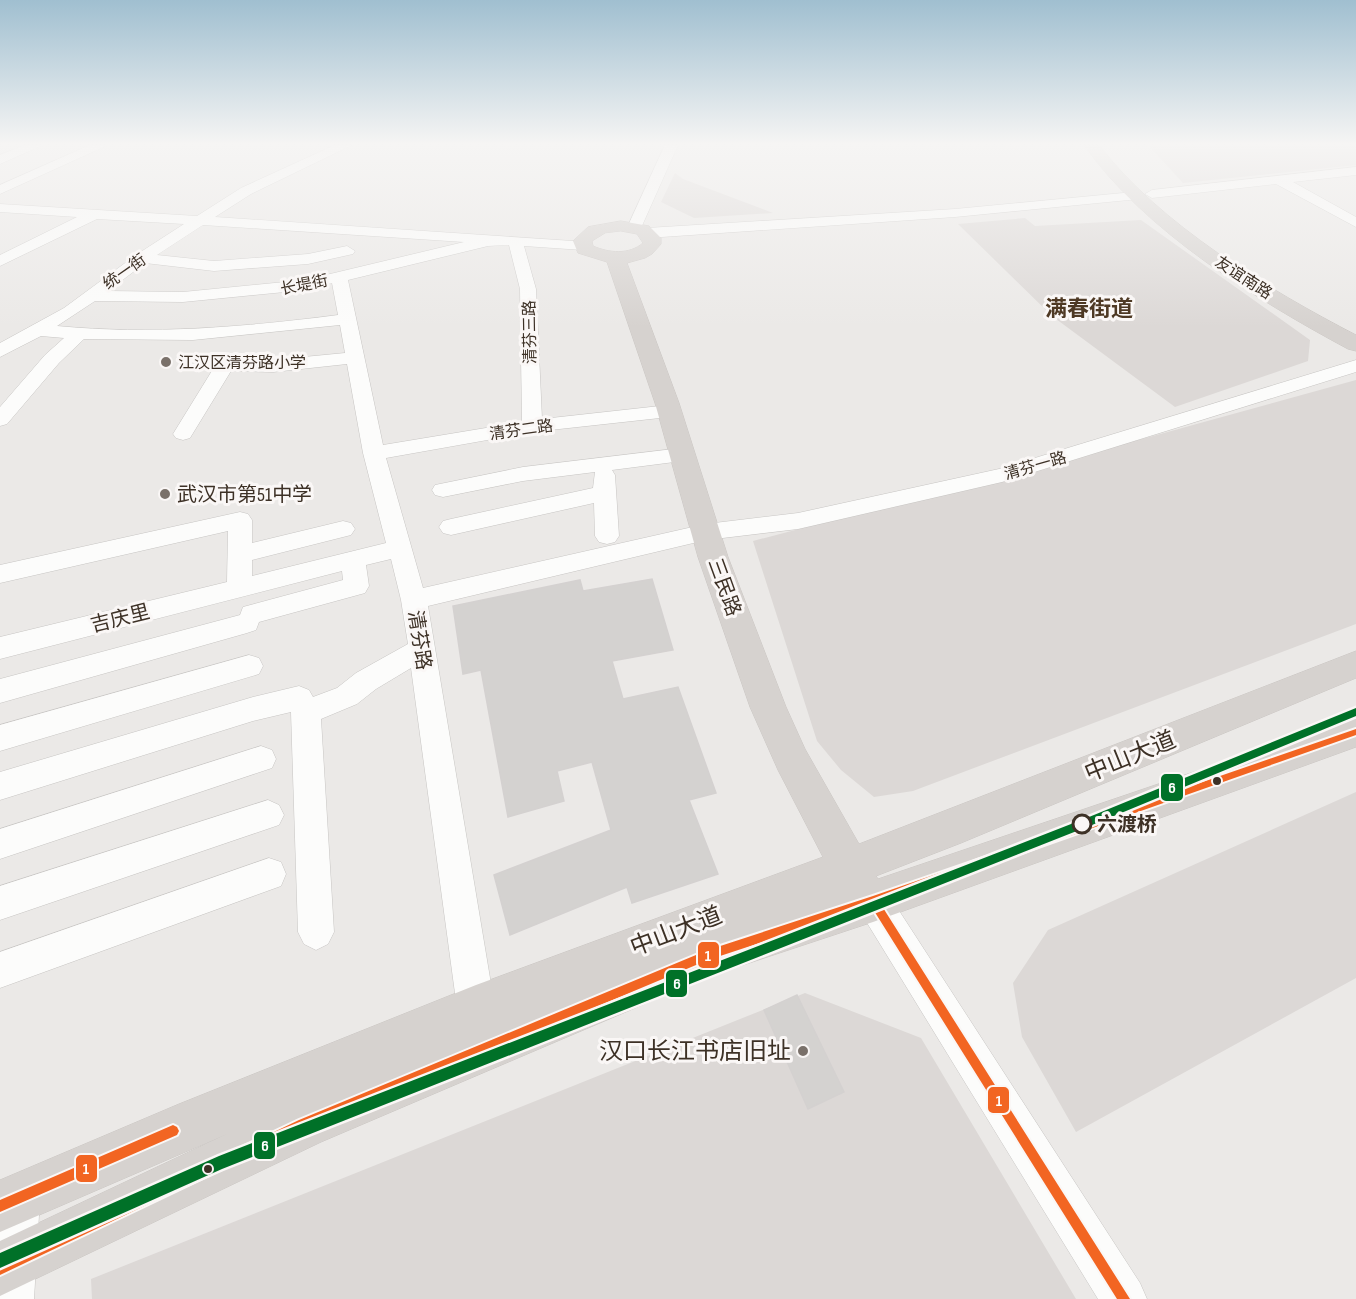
<svg xmlns="http://www.w3.org/2000/svg" width="1356" height="1299" viewBox="0 0 1356 1299" font-family="'Sofia Sans Condensed','Noto Sans SC',sans-serif">
	<style>
		.built { fill: #dcd8d6 }
		.building { fill: #d4d2d0; stroke: #d4d1d0; stroke-width: 1.5 }
		.lines { fill: none; stroke-linecap: round; stroke-linejoin: round }
		.minor-casing { stroke: #c7c5c3; stroke-width: 1 }
		.major-casing { stroke: #cac6c3; stroke-width: 1 }
		.minor { fill: #fcfcfb; fill-rule: evenodd }
		.major { fill: #d6d2cf; fill-rule: evenodd }
		.bus-1-casing { stroke: #faf7f6; stroke-width: 4 }
		.bus-1 { fill: #f26522; fill-rule: evenodd }
		.metro-1-casing { stroke: #faf7f6; stroke-width: 5 }
		.metro-1 { fill: #007128; fill-rule: evenodd }
		.poi-dot { fill: #7a716a; stroke: #faf7f6; stroke-width: 2 }
		.bus-dot { fill: #3d3126; stroke: #faf7f6; stroke-width: 2 }
		.stop-dot { fill: #faf7f6; stroke: #3d3126; stroke-width: 3 }
		.labels { text-anchor: middle; stroke-width: 6; stroke-linejoin: round; paint-order: stroke }
		.far-street-label { font-size: 16px; fill: #3d3126; stroke: #faf7f6 }
		.far-poi-label { font-size: 16px; fill: #3d3126; stroke: #faf7f6; text-anchor: start }
		.poi-label { font-size: 20px; fill: #3d3126; stroke: #faf7f6; text-anchor: start }
		.street-label { font-size: 20px; fill: #3d3126; stroke: #faf7f6 }
		.stop-label { font-size: 20px; font-weight: bold; fill: #3d3126; stroke: #faf7f6; text-anchor: start }
		.far-district-label { font-size: 22px; font-weight: bold; fill: #4e3924; stroke: #faf7f6 }
		.near-street-label { font-size: 24px; fill: #3d3126; stroke: #faf7f6 }
		.near-poi-label { font-size: 24px; fill: #3d3126; stroke: #faf7f6; text-anchor: end }
		.line-badge { stroke: #faf7f6; stroke-width: 2 }
		.badge-label { font-size: 16px; text-anchor: middle; font-weight: bold; fill: #fff }
	</style>
	<rect width="100%" height="100%" fill="#ebe9e7"/>
	<!-- built -->
	<path class="built" d="M1148 145H1356V165L1183 183Z
		M675 173 683 179 773 213 694 218 661 202Z
		M1025 218 1035 226 1141 220 1310 340 1308 361 1175 407 1052 316 958 224Z
		M1356 380V624L913 791 874 797 841 770 817 741 753 541 1153 436Z
		M1356 792V978L1076 1132 1022 1037 1013 983 1048 930Z
		M805 993 921 1038 1076 1299H92L91 1279Z"/>
	<!-- building -->
	<path class="building" d="M652 579 673 650 612 661 623 699 678 687 716 793 689 800 718 874 632 903 627 887 510 935 494 875 611 830 592 762 557 771 564 801 508 817 481 670 463 674 453 606 580 580 583 591Z
		M797 995 844 1092 808 1109 764 1010Z"/>
	<g class="lines">
		<!-- minor casing -->
		<g class="minor-casing">
			<path id="minor" d="M25 145H43L0 164V155Z
				M90 145H108L0 194V185Z
				M335 145H352L251 194 215 217 588 242 591 245 588 248 583 250 524 246 536 289 542 419 669 405 676 407 679 411 676 415 669 417 532 432 386 458 423 588 706 524 798 513 999 469 1356 360V372L1002 482 798 529 706 540 428 606 495 1008 489 1021 476 1027 463 1021 457 1008 411 668 376 689 357 704 321 719 334 932 328 944 316 950 304 944 298 932 291 712 253 721 0 800V772L253 697 299 686 309 690 313 697 337 688 356 673 408 644 401 600 391 559 366 565 369 586 365 593 259 622 256 630 247 633 0 703V679L240 615 243 607 343 580 342 571 0 659V637L227 582 228 531 0 583V565L240 512 248 514 252 520V543L343 521 351 523 355 529 351 535 252 560V576L386 543 363 453 347 364 273 372 231 371 190 438 183 440 176 438 173 434 218 361 273 360 345 353 340 325 193 340 84 339 59 363 7 424 0 426V407L45 355 64 338 41 336 0 357V343L64 308 136 255 184 224 97 219 0 266V255L77 217 0 212V204L197 216 241 188ZM203 225 464 242 305 280 183 292 108 291 145 263 214 271 308 264 353 254 355 251 347 246 308 254 214 261 157 255ZM509 245 520 289 522 422 383 445 348 280 488 246ZM332 283 338 315C245 327 151 335 57 326L95 301 183 302 305 290Z
				M665 145H678L641 228 634 232 629 231 627 228Z
				M1356 167V175L1293 182 1356 217V227L1276 184 1152 198 1145 194 1152 190Z
				M1134 192 1139 193 1141 196 1139 199 955 217 647 238 639 233 647 228 955 209Z
				M682 448 690 450 693 455 690 460 612 470 615 475 619 536 615 542 607 544 599 542 595 536 594 503 451 535 443 533 439 527 443 521 451 519 593 488 595 472 523 481 443 497 435 495 432 490 435 485 523 467Z
				M249 655 259 658 263 666 259 674 0 751V725Z
				M261 746 272 750 276 759 272 768 0 859V829Z
				M268 800 279 805 284 815 279 825 0 920V886Z
				M269 858 281 862 286 874 281 886 0 988V952Z
				M873 884 885 889 1140 1283 1147 1299H1098L861 913 856 901 861 889Z
				M19 1177 34 1183 40 1198 34 1299H0V1192L4 1183Z"/>
		</g>
		<!-- major casing -->
		<g class="major-casing">
			<path id="major" d="M1084 145H1099C1159 224 1269 290 1356 335V351L1348 349C1257 300 1144 231 1084 145Z
				M621 221 649 226 661 238V244L652 254 645 258 627 263 679 403 728 557 786 707 805 749 859 844 1356 651V678L961 843 876 876 878 879 1356 717V747L873 922 710 976 321 1142 0 1296V1241L227 1134 0 1232V1180L179 1104 476 985 823 857 778 770 750 707 698 557 655 403 607 262 578 253 573 241 588 227ZM621 231 637 234 643 243C629 255 609 253 593 246L592 241 605 233Z"/>
		</g>
		<!-- minor -->
		<use href="#minor" class="minor"/>
		<!-- major -->
		<use href="#major" class="major"/>
		<!-- bus-1 casing -->
		<g class="bus-1-casing">
			<path id="bus-1" d="M1356 729V735L880 903 1130 1299H1117L871 906 708 960 307 1128 0 1275V1263L299 1120 708 950 873 896Z
				M173 1125 177 1127 179 1131 177 1135 0 1212V1200Z"/>
		</g>
		<!-- bus-1 -->
		<use href="#bus-1" class="bus-1"/>
		<!-- metro-1 casing -->
		<g class="metro-1-casing">
			<path id="metro-1" d="M1356 708V716L1097 823 222 1169 0 1268V1253L219 1156 1089 817Z"/>
		</g>
		<!-- metro-1 -->
		<use href="#metro-1" class="metro-1"/>
	</g>
	<!-- sky -->
	<linearGradient id="sky" x2="0" y2="1"><stop stop-color="#a0bfd0"/><stop offset="0.44" stop-color="#f6f5f4"/><stop offset="1" stop-color="#f6f5f4" stop-opacity="0"/></linearGradient>
	<rect width="1356" height="327" fill="url(#sky)"/>
	<!-- markers -->
	<g class="poi-dot">
		<circle cx="166" cy="362" r="6"/>
		<circle cx="165" cy="494" r="6"/>
		<circle cx="803" cy="1051" r="6"/>
	</g>
	<g class="bus-dot">
		<circle cx="1217" cy="781" r="5"/>
		<circle cx="208" cy="1169" r="5"/>
	</g>
	<circle class="stop-dot" cx="1082" cy="824" r="9"/>
	<g class="labels">
		<!-- far-street labels -->
		<g class="far-street-label">
			<text transform="translate(124 271) rotate(-35)" y="6">统一街</text>
			<text transform="translate(1244 277) rotate(33)" y="6">友谊南路</text>
			<text transform="translate(304 284) rotate(-11)" y="6">长堤街</text>
			<text transform="translate(529 332) rotate(-91)" y="6">清芬三路</text>
			<text transform="translate(521 429) rotate(-8)" y="6">清芬二路</text>
			<text transform="translate(1035 465) rotate(-16)" y="6">清芬一路</text>
		</g>
		<!-- far-poi labels -->
		<g class="far-poi-label">
			<text x="178" y="368">江汉区清芬路小学</text>
		</g>
		<!-- poi labels -->
		<g class="poi-label">
			<text x="177" y="501">武汉市第51中学</text>
		</g>
		<!-- street labels -->
		<g class="street-label">
			<text transform="translate(725 587) rotate(70)" y="7">三民路</text>
			<text transform="translate(120 618) rotate(-14)" y="7">吉庆里</text>
			<text transform="translate(420 640) rotate(81)" y="7">清芬路</text>
		</g>
		<!-- stop labels -->
		<g class="stop-label">
			<text x="1097" y="831">六渡桥</text>
		</g>
		<!-- far-district labels -->
		<g class="far-district-label">
			<text x="1089" y="316">满春街道</text>
		</g>
		<!-- near-street labels -->
		<g class="near-street-label">
			<text transform="translate(1130 756) rotate(-22)" y="8">中山大道</text>
			<text transform="translate(676 931) rotate(-21)" y="8">中山大道</text>
		</g>
		<!-- near-poi labels -->
		<g class="near-poi-label">
			<text x="791" y="1059">汉口长江书店旧址</text>
		</g>
	</g>
	<g class="line-badge">
		<rect x="1160" y="773" width="24" height="29" rx="6" fill="#007128"/>
		<rect x="697" y="941" width="23" height="28" rx="6" fill="#f26522"/>
		<rect x="665" y="969" width="23" height="29" rx="6" fill="#007128"/>
		<rect x="987" y="1086" width="23" height="28" rx="6" fill="#f26522"/>
		<rect x="253" y="1131" width="23" height="29" rx="6" fill="#007128"/>
		<rect x="75" y="1154" width="23" height="29" rx="6" fill="#f26522"/>
	</g>
	<g class="badge-label">
		<text x="1172" y="793">6</text>
		<text x="708" y="961">1</text>
		<text x="677" y="989">6</text>
		<text x="999" y="1106">1</text>
		<text x="265" y="1151">6</text>
		<text x="86" y="1174">1</text>
	</g>
</svg>
